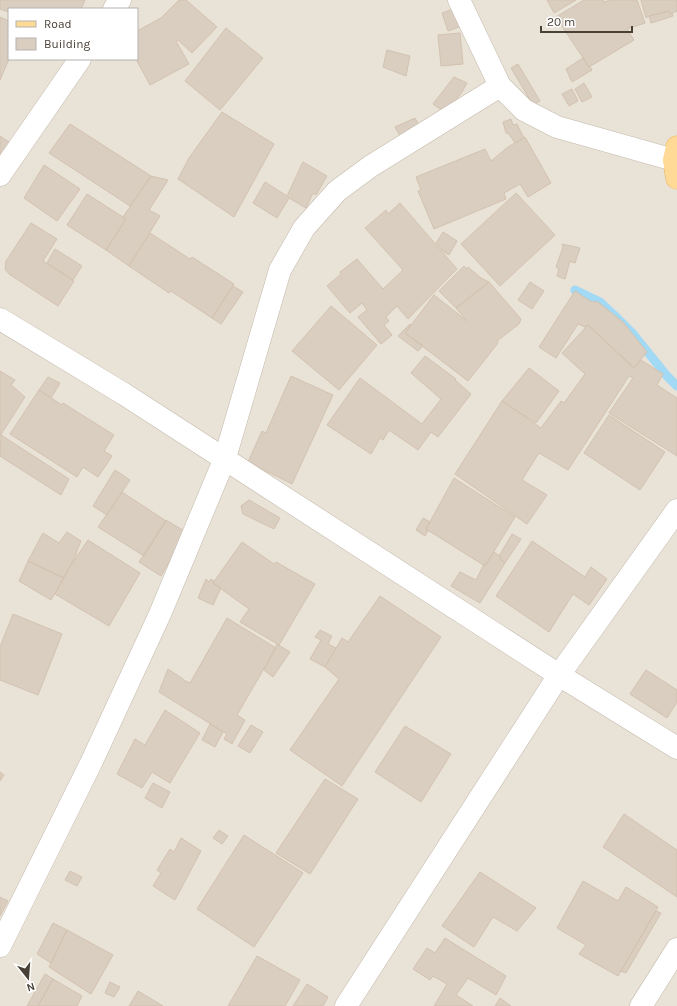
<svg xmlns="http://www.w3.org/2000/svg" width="677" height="1006" viewBox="0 0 677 1006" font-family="Karla,sans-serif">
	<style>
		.residential { fill: #e9e2d6; fill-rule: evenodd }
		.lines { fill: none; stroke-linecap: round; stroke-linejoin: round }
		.stream { stroke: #a2d9f4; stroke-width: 9 }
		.building { fill: #dacec0; stroke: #d3c2b0 }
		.minor-casing { stroke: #c4baad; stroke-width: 23 }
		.primary-casing { stroke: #eab761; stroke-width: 23 }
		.minor { stroke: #fff; stroke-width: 22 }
		.primary { stroke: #ffda97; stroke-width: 22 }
	</style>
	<rect width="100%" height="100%" fill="#f5f0e8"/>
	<!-- residential -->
	<path class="residential" d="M0 0H677V1006H0ZM9 9H137V59H9Z"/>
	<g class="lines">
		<!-- stream -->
		<path class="stream" d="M575 290 600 302 615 316 633 334 667 376 677 386"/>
	</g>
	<!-- building -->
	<path class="building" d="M0 0H85L81 9H9V12L0 9Z
		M179 0H186L217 27 192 53 178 40 176 41 189 64 150 85 136 59 137 31 161 18Z
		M547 0H576L554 13Z
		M584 0H603L604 2 611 0H637L645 23 627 29 634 40 589 67 556 17Z
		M641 0H677V11L670 14 669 11 649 16 646 18Z
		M456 8 462 26 448 31 442 13Z
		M669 11 670 14 672 13 673 16 651 23 649 16Z
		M0 17 9 21V59L0 80Z
		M226 28 263 58 220 110 185 81Z
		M460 33 463 64 441 66 438 35Z
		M387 50 410 56 406 76 383 67Z
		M583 58 589 67H590L592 70 572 82 566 69Z
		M518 64 540 101 533 105 511 68Z
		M454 77 467 83 462 92 446 113 433 104Z
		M584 83 592 97 582 102 575 89Z
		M572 89 578 101 569 106 562 94Z
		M222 112 274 144 234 217 178 179 189 158Z
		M415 118 421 129 402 140 395 127Z
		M511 119 513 125 517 124 524 138 515 143 509 134 506 133 503 122Z
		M70 124 151 176 130 206 49 153Z
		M0 136 9 142 0 156Z
		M525 137 551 183 528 197 520 184 504 193 506 199 434 229 418 191 421 190 416 177 485 149 491 161 508 147Z
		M303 162 327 176 316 195 313 193 306 208 289 198 277 218 253 203 265 182 287 196Z
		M44 165 80 189 57 221 24 198Z
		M151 176 168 180 149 210 160 216 129 266 106 250 126 219 123 217Z
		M516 193 555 235 500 286 461 244Z
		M87 194 126 219 106 250 67 225Z
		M400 203 457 269 408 319 397 306 386 317 389 321 384 325 392 335 381 344 358 317 367 310 362 303 350 313 327 286 341 274 340 272 357 259 383 289 403 270 365 228 386 210 388 214Z
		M31 223 57 239 43 261 74 281 58 306 9 274 5 269 6 261Z
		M443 232 457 241 449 255 444 252 436 243Z
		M150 233 190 259 192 257 234 284 212 318 171 291 169 293 129 266Z
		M562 244 580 248 575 263 570 261 565 279 557 276 559 269 556 267 563 247Z
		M55 249 82 266 73 280 47 263Z
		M464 266 467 269 468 267 481 278 489 282 456 308 439 291Z
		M489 282 521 319 519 324 497 341 498 343 468 381 405 333 434 295 467 321 456 308Z
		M530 282 544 291 532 309 518 300Z
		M233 286 243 292 221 324 212 318Z
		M575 291 590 301 598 302 623 322 647 352 634 368 588 325 585 327 578 324 556 358 539 347Z
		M331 306 377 345 339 390 292 351Z
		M410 324 411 325 405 333 423 346 418 351 398 336Z
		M588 325 634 368 641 360 663 374 657 385 677 398V456L609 413 633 378 629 376 568 470 539 453 522 480 547 495 527 524 455 474 502 401 541 428 561 401 564 403 585 374 562 353Z
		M425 356 456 379 455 380 471 394 438 437 431 432 418 450 389 430 383 440 380 438 371 454 327 425 360 378 422 424 441 399 411 373Z
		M529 368 559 391 536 423 502 401Z
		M0 371 15 380 11 385 25 397 0 436Z
		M291 376 333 395 292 484 248 462 262 431 266 433Z
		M48 377 60 383 51 398 39 390Z
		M39 390 62 405 63 403 114 435 104 451 112 456 98 477 83 467 77 477 10 434Z
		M609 415 665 452 640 490 584 453Z
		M1 435 69 479 61 495 0 456Z
		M115 470 130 480 107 515 93 506Z
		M454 478 515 517 485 566 426 529Z
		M122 492 166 521 144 556 98 527Z
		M249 500 280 518 274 529 243 514 241 506Z
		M423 518 430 522 426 529 428 531 425 536 416 530Z
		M166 520 186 532 161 576 139 562Z
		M67 532 81 541 76 553H77L64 578 28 561 43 533 59 543Z
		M512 534 521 539 505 563 500 559 501 557 499 556Z
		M88 540 140 573 109 626 55 594 67 571Z
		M532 541 585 577 591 567 607 579 589 605 573 594 549 632 496 596Z
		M242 542 274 564 276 562 315 584 279 645 240 622 249 609 213 583Z
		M494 552 501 557 500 559 505 563 480 603 451 586 460 572 476 580 484 564 485 566Z
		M28 561 64 578 51 600 19 581Z
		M206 579 209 582 211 579 214 581 213 583 221 588 213 605 198 598Z
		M380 596 441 637 342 786 290 750 339 679 325 667 342 638 348 642Z
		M13 614 62 634 38 695 0 680V647Z
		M227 618 276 648 237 715 245 720 232 744 224 739 227 734 159 692 168 669 183 679V680L190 683Z
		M320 630 332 636 328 644 336 648 325 667 310 659 321 640 315 637Z
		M277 644 290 652 273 677 264 670Z
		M646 670 677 690V702L667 718 630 694Z
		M165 710 200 733 170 783 152 772 142 788 117 774 135 739 145 745Z
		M210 724 223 732 215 747 202 740Z
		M251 725 263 732 250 753 238 746Z
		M405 726 451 754 421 802 375 772Z
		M0 772 4 775 0 781Z
		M325 779 358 799 310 874 276 853Z
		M153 783 170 792 162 808 145 798Z
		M624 814 677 850V897L603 847Z
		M219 830 228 836 222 844 213 838Z
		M244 835 303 873 254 947 197 909Z
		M181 838 201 851 175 900 153 886 161 873 157 870 170 849 174 852Z
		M70 871 82 877 77 886 65 880Z
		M480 872 536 908 517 931 493 917 474 947 442 926Z
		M583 881 618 901 626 887 658 907 618 976 579 954 586 945 557 928Z
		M0 897 8 901 0 916Z
		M656 911 661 913 626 973 621 971Z
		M53 923 67 930 51 963 37 954Z
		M67 930 113 955 91 994 49 967Z
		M445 938 506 976 496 995 468 978 456 995 473 1006H434L447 984 433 976 430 980 413 969 427 948 435 953Z
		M257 956 300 980 285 1006H228Z
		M45 974 53 979 38 1006H27Z
		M53 979 82 996 77 1006H38Z
		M110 982 120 987 114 997 105 993Z
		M307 984 328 997 323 1006H293Z
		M138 991 163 1006H129Z
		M500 998 511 1006H495Z"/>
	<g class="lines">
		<!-- minor casing -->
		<g class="minor-casing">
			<path id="minor" d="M459 0 500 86 524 110 557 127 674 160
				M114 9 120 0
				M0 175 80 59
				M0 319 124 394 559 675 677 748
				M0 946 91 763 160 614 225 458 280 270 304 228 337 191 371 166 500 86
				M346 1006 559 675 677 510
				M641 1006 677 949"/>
		</g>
		<!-- primary casing -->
		<g class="primary-casing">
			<path id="primary" d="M677 147 674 160 677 178"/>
		</g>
		<!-- minor -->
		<use href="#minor" class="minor"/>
		<!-- primary -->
		<use href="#primary" class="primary"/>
	</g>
	<!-- legend -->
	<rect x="8" y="8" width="130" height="52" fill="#ffffff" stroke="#b6b3af"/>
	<rect x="16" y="21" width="20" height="6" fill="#ffda97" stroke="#b6b3af"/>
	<text x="44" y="28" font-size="12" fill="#494036">Road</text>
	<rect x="16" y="38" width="20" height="12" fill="#dacec0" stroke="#b6b3af"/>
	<text x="44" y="48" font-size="12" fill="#494036">Building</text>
	<!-- north arrow -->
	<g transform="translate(28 978) rotate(163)" stroke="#ffffff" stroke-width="3" paint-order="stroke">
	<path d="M0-3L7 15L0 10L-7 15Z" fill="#494036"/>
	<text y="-6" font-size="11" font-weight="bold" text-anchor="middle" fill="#494036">N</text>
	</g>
	<!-- scale -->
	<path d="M541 26v6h91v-6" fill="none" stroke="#494036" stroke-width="2"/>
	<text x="547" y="26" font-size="12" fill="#494036" stroke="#ffffff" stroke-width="3" paint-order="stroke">20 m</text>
</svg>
